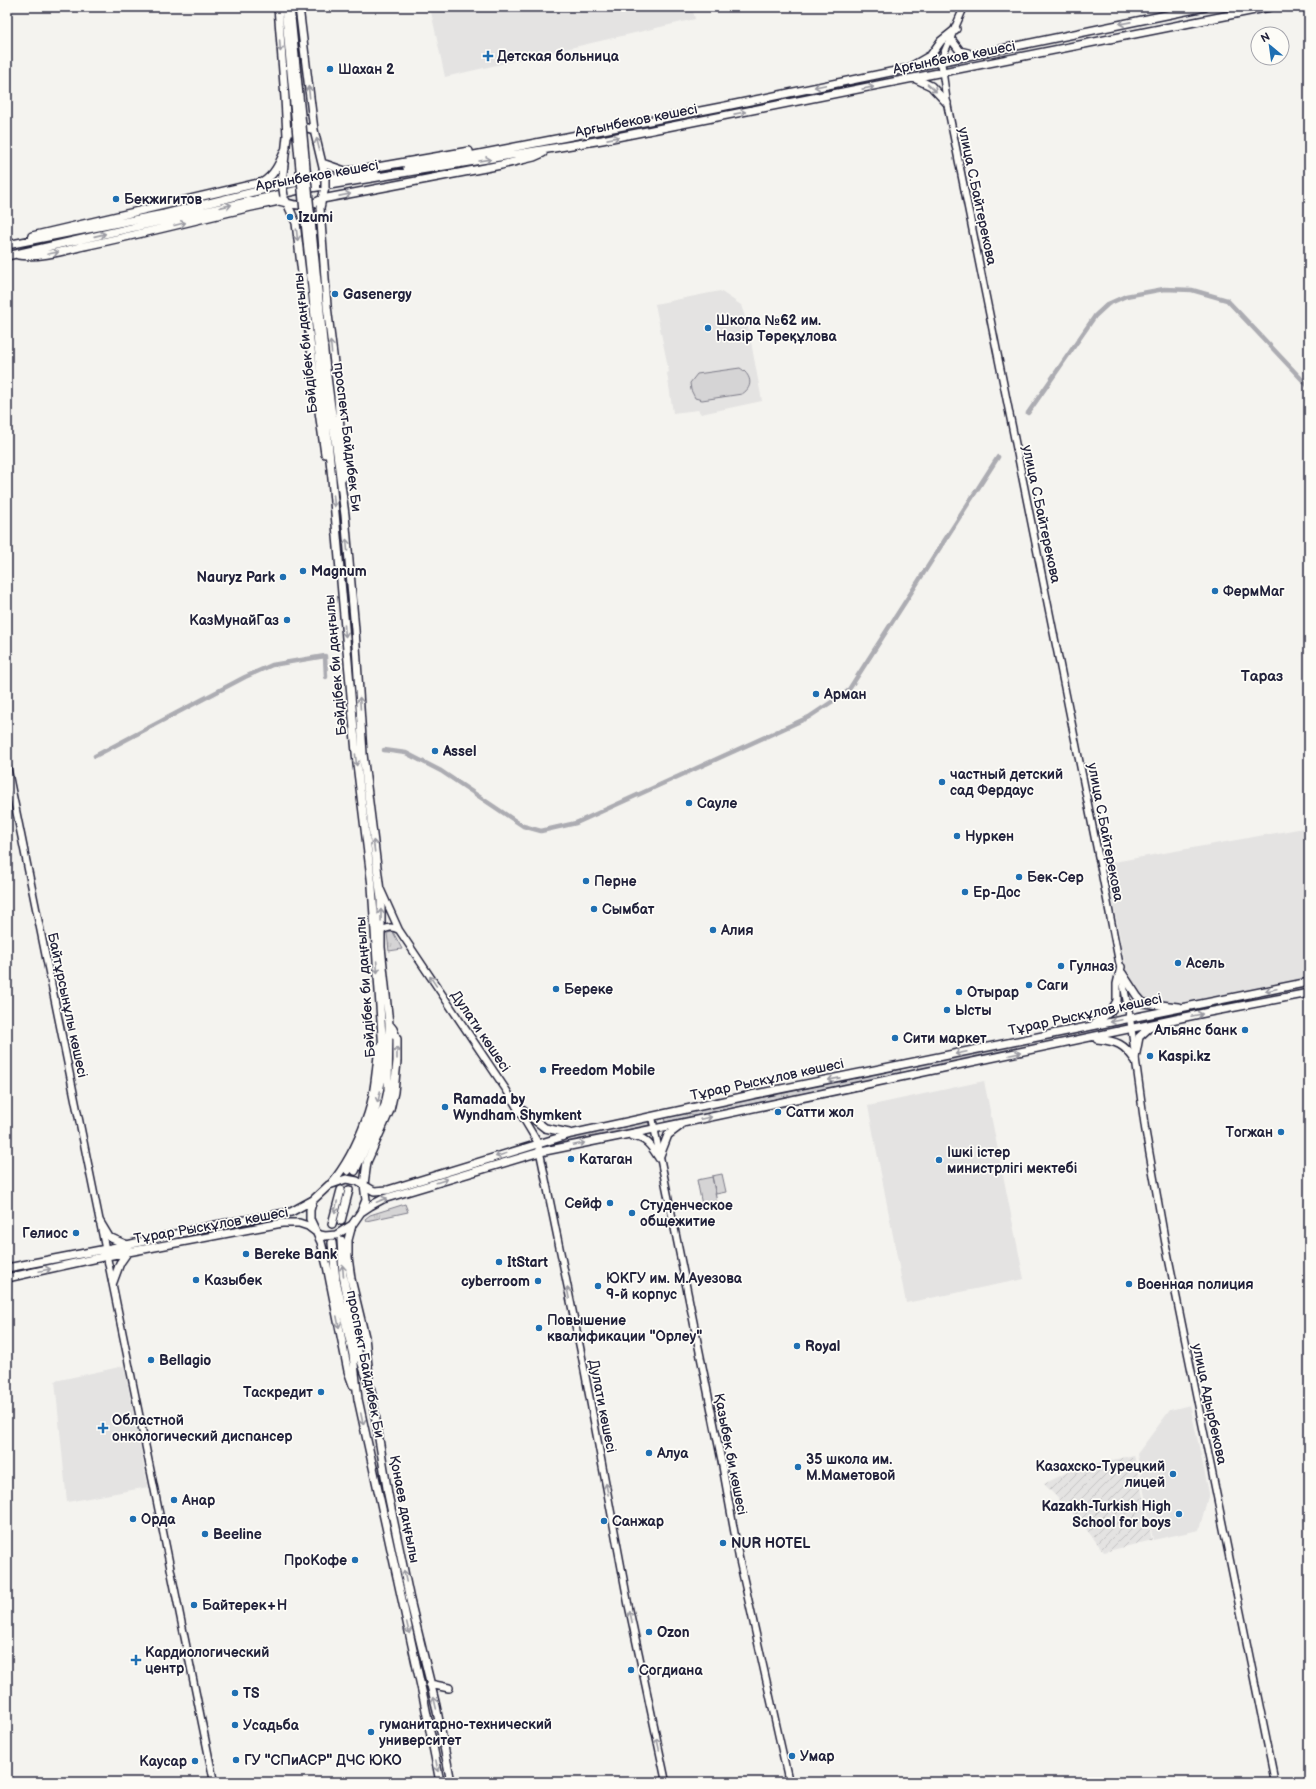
<svg xmlns="http://www.w3.org/2000/svg" width="1316" height="1789" viewBox="0 0 1316 1789" font-family="'Balsamiq Sans',sans-serif">
	<style>
		.built { fill: #e4e3e2 }
		.industrial { fill: url(#industrial-furrows) }
		.grass { fill: url(#grass-tufts); stroke: #7c7b88 }
		.garden { fill: #d5d4d5; stroke: #7c7b88 }
		.lines { fill: none; stroke-linecap: round; stroke-linejoin: round }
		.canal { stroke: #acacb2; stroke-width: 4.5 }
		.primary-tunnel { stroke: #cac9cb; stroke-width: 7; stroke-dasharray: 7 3.5; stroke-linecap: butt }
		.secondary-casing { stroke: #22223b; stroke-width: 9 }
		.primary-casing { stroke: #22223b; stroke-width: 10 }
		.secondary { stroke: #fdfcf7; stroke-width: 6 }
		.primary { stroke: #fdfcf7; stroke-width: 7 }
		.primary-bridge-casing { stroke: #22223b; stroke-width: 10; stroke-linecap: butt }
		.primary-bridge { stroke: #fdfcf7; stroke-width: 7 }
		.oneway { stroke: #9a9aa2 }
		.poi-dot { fill: #1f6fb2; stroke: #fdfcf7; stroke-width: 1.5 }
		.labels { text-anchor: middle; stroke-width: 3.5; stroke-linejoin: round; paint-order: stroke }
		.poi-label { font-size: 14px; font-weight: bold; fill: #22223b; stroke: #fdfcf7; text-anchor: start }
		.street-label { font-size: 14px; fill: #22223b; stroke: #fdfcf7 }
		.neighbourhood-label { font-size: 15px; font-weight: bold; fill: #22223b; stroke: #fdfcf7 }
	</style>
	<defs>
		<pattern id="industrial-furrows" width="10" height="10" patternUnits="userSpaceOnUse"><rect width="10" height="10" fill="#e4e3e2"/><path d="M-1 1l2-2M0 10L10 0M9 11l2-2" fill="none" stroke="#c3c2c3"/></pattern>
		<pattern id="grass-tufts" width="24" height="20" patternUnits="userSpaceOnUse"><rect width="24" height="20" fill="#d5d4d5"/><path d="M3 7l-1-3M5 7V3M7 7l1-3M15 17l-1-3M17 17v-4M19 17l1-3" fill="none" stroke="#b7b6b8"/></pattern>
	</defs>
	<rect width="100%" height="100%" fill="#f4f3ef"/>
	<filter id="ink" filterUnits="userSpaceOnUse"><feTurbulence type="fractalNoise" baseFrequency=".025" numOctaves="2"/><feDisplacementMap in="SourceGraphic" scale="8" xChannelSelector="R" yChannelSelector="G"/><feConvolveMatrix kernelMatrix="1 2 1 2 8 2 1 2 1" color-interpolation-filters="sRGB"/></filter>
	<g filter="url(#ink)">
		<!-- built -->
		<path class="built" d="M430 7H692L695 19 445 77Z
			M720 291 741 305 748 326 762 401 701 414 698 410 673 413 667 373 669 372 655 304Z
			M1309 827V978L1176 1005 1148 1006 1131 993 1106 867 1114 862Z
			M984 1081 1024 1279 906 1303 868 1106Z
			M124 1366 148 1487 67 1502 55 1381Z
			M1190 1405 1209 1493 1199 1530 1153 1540 1137 1454 1170 1410Z"/>
		<!-- industrial -->
		<path class="industrial" d="M1134 1455 1152 1540 1104 1552 1079 1520 1044 1484 1074 1469Z"/>
		<!-- grass -->
		<path class="grass" d="M393 932 402 949 389 951 387 933Z
			M1309 985V989L1149 1022 1148 1018Z
			M1125 1023 1126 1027 919 1070 918 1065Z
			M900 1069 901 1073 665 1122 664 1117Z
			M648 1121 649 1125 551 1145 550 1141Z
			M405 1204 408 1212 366 1221 365 1219 370 1215Z"/>
		<!-- garden -->
		<path class="garden" d="M740 368C750 374 755 386 742 394L702 400 695 398 691 390 690 383 697 374Z
			M722 1174 726 1192 716 1194 712 1176Z
			M712 1177 717 1202 702 1205 697 1180Z"/>
		<g class="lines">
			<!-- canal -->
			<path class="canal" d="M1028 413 1095 316 1108 304 1126 296 1164 289 1192 290 1227 300 1309 387
				M384 750 406 753 441 771 523 826 541 831 576 823 809 717 848 691 998 457
				M95 756 245 677 272 665 325 656 326 677"/>
			<!-- primary-tunnel -->
			<path class="primary-tunnel" d="M341 1190 348 1171
				M349 1190 355 1171"/>
			<!-- secondary casing -->
			<g class="secondary-casing">
				<path id="secondary" d="M964 7 941 60 947 103 1100 864 1130 1018 1145 1128 1165 1241 1275 1782
					M7 766 214 1782
					M381 890 399 930 507 1091 538 1143 581 1352 628 1603 666 1782
					M381 931C388 927 392 926 399 930
					M652 1117 721 1458 739 1558 789 1782"/>
			</g>
			<!-- primary casing -->
			<g class="primary-casing">
				<path id="primary" d="M278 7 285 98 287 136
					M285 7 296 126
					M290 7 302 125
					M299 7 314 130
					M951 39 960 51 968 53
					M912 66 931 55 941 41 956 29
					M916 79 931 86 947 103
					M322 163 345 171 360 170 469 151
					M407 168 721 107 1205 7
					M282 183 287 136 290 131 300 126 314 130 325 176
					M286 201 287 203C300 207 310 206 322 199L325 188
					M310 211 325 361 345 515 355 630 363 754 381 899V947L389 1024 388 1090 385 1105 355 1171
					M304 212 332 479 357 764 372 886 384 1066 376 1107 368 1130 348 1171
					M32 236 263 182C276 174 280 161 286 148
					M7 245 164 214 282 185 307 181 375 174
					M18 255C40 258 63 251 84 246 142 234 199 219 256 206L279 201 287 203 296 223 315 383 325 454
					M7 256 299 190 602 140 1270 7
					M343 477 338 396 327 306 320 208 322 199 501 165 534 157 543 153
					M1122 973 1137 996 1143 1003 1178 1007
					M1094 1024 1111 1011 1117 1001V984L1121 967
					M1097 1039C1117 1041 1124 1044 1135 1060
					M1135 1058 1139 1037 1151 1026
					M517 1106 545 1128 569 1133
					M632 1136C646 1137 652 1147 659 1158
					M659 1158 668 1135 680 1126
					M331 1184C346 1166 358 1142 366 1120 375 1097 376 1071 379 1047
					M313 1200 310 1210V1219L321 1242 327 1266 348 1371 353 1385
					M361 1212 366 1200 364 1184 367 1162 390 1110 394 1092 397 1061V1039L393 1029 389 1024
					M341 1221 349 1190
					M100 1222 109 1237 127 1245
					M332 1224 341 1190
					M352 1225 348 1240V1257L351 1279 365 1337 369 1376
					M341 1240 343 1275 358 1352 371 1390 388 1494 410 1600 436 1706 451 1782
					M332 1243 336 1280 353 1355 358 1399 424 1700 440 1782
					M7 1268 127 1245 216 1225 291 1212 313 1200 329 1185 346 1179 357 1181 374 1191 388 1190 571 1134 756 1094 1309 982
					M7 1278 107 1256 282 1223H299L308 1226 320 1235 325 1236 336 1235 352 1225 361 1212 370 1206 383 1199 540 1152 654 1129 1209 1012 1309 993
					M113 1282 120 1263 127 1253
					M430 1684 449 1688"/>
			</g>
			<!-- secondary -->
			<use href="#secondary" class="secondary"/>
			<!-- primary -->
			<use href="#primary" class="primary"/>
			<!-- primary-bridge casing -->
			<g class="primary-bridge-casing">
				<path id="primary-bridge" d="M302 125 310 211
					M296 126 304 212
					M325 176V188
					M282 183 284 196"/>
			</g>
			<!-- primary-bridge -->
			<use href="#primary-bridge" class="primary-bridge"/>
		</g>
		<!-- one-way arrows -->
		<defs><path id="oneway-shaft" d="M-6 0H5M1.5-3L5.5 0L1.5 3" fill="none" stroke-width="1.6" stroke-linecap="round" stroke-linejoin="round"/></defs>
		<g class="oneway">
			<use href="#oneway-shaft" transform="translate(1125 23) rotate(169)"/>
			<use href="#oneway-shaft" transform="translate(280 46) rotate(86)"/>
			<use href="#oneway-shaft" transform="translate(820 86) rotate(168)"/>
			<use href="#oneway-shaft" transform="translate(868 88) rotate(-11)"/>
			<use href="#oneway-shaft" transform="translate(932 88) rotate(41)"/>
			<use href="#oneway-shaft" transform="translate(309 92) rotate(-97)"/>
			<use href="#oneway-shaft" transform="translate(740 113) rotate(-11)"/>
			<use href="#oneway-shaft" transform="translate(613 138) rotate(-11)"/>
			<use href="#oneway-shaft" transform="translate(318 144) rotate(-104)"/>
			<use href="#oneway-shaft" transform="translate(485 160) rotate(-9)"/>
			<use href="#oneway-shaft" transform="translate(345 195) rotate(-11)"/>
			<use href="#oneway-shaft" transform="translate(226 206) rotate(-13)"/>
			<use href="#oneway-shaft" transform="translate(180 224) rotate(-14)"/>
			<use href="#oneway-shaft" transform="translate(100 235) rotate(-13)"/>
			<use href="#oneway-shaft" transform="translate(297 235) rotate(84)"/>
			<use href="#oneway-shaft" transform="translate(53 253) rotate(-12)"/>
			<use href="#oneway-shaft" transform="translate(331 347) rotate(-96)"/>
			<use href="#oneway-shaft" transform="translate(334 501) rotate(85)"/>
			<use href="#oneway-shaft" transform="translate(347 545) rotate(-95)"/>
			<use href="#oneway-shaft" transform="translate(345 631) rotate(85)"/>
			<use href="#oneway-shaft" transform="translate(360 703) rotate(-94)"/>
			<use href="#oneway-shaft" transform="translate(356 760) rotate(84)"/>
			<use href="#oneway-shaft" transform="translate(374 846) rotate(-97)"/>
			<use href="#oneway-shaft" transform="translate(381 915) rotate(-91)"/>
			<use href="#oneway-shaft" transform="translate(377 967) rotate(86)"/>
			<use href="#oneway-shaft" transform="translate(433 981) rotate(-124)"/>
			<use href="#oneway-shaft" transform="translate(1271 990) rotate(168)"/>
			<use href="#oneway-shaft" transform="translate(1197 1015) rotate(-12)"/>
			<use href="#oneway-shaft" transform="translate(1116 1021) rotate(168)"/>
			<use href="#oneway-shaft" transform="translate(397 1053) rotate(-90)"/>
			<use href="#oneway-shaft" transform="translate(961 1053) rotate(168)"/>
			<use href="#oneway-shaft" transform="translate(1015 1054) rotate(-12)"/>
			<use href="#oneway-shaft" transform="translate(834 1079) rotate(169)"/>
			<use href="#oneway-shaft" transform="translate(379 1097) rotate(102)"/>
			<use href="#oneway-shaft" transform="translate(706 1118) rotate(-12)"/>
			<use href="#oneway-shaft" transform="translate(579 1144) rotate(-12)"/>
			<use href="#oneway-shaft" transform="translate(501 1155) rotate(163)"/>
			<use href="#oneway-shaft" transform="translate(442 1181) rotate(-17)"/>
			<use href="#oneway-shaft" transform="translate(382 1200) rotate(-22)"/>
			<use href="#oneway-shaft" transform="translate(336 1207) rotate(102)"/>
			<use href="#oneway-shaft" transform="translate(45 1270) rotate(-12)"/>
			<use href="#oneway-shaft" transform="translate(343 1271) rotate(-95)"/>
			<use href="#oneway-shaft" transform="translate(568 1293) rotate(-102)"/>
			<use href="#oneway-shaft" transform="translate(338 1322) rotate(79)"/>
			<use href="#oneway-shaft" transform="translate(362 1419) rotate(78)"/>
			<use href="#oneway-shaft" transform="translate(607 1489) rotate(-101)"/>
			<use href="#oneway-shaft" transform="translate(405 1576) rotate(-102)"/>
			<use href="#oneway-shaft" transform="translate(631 1617) rotate(-102)"/>
			<use href="#oneway-shaft" transform="translate(408 1628) rotate(77)"/>
			<use href="#oneway-shaft" transform="translate(435 1703) rotate(-103)"/>
			<use href="#oneway-shaft" transform="translate(658 1744) rotate(-102)"/>
			<use href="#oneway-shaft" transform="translate(437 1766) rotate(79)"/>
		</g>
	</g>
	<!-- markers -->
	<g class="poi-dot">
		<path d="M486 50h4v4h4v4h-4v4h-4v-4h-4v-4h4z"/>
		<circle cx="330" cy="69" r="4"/>
		<circle cx="116" cy="199" r="4"/>
		<circle cx="290" cy="217" r="4"/>
		<circle cx="335" cy="294" r="4"/>
		<circle cx="708" cy="328" r="4"/>
		<circle cx="303" cy="571" r="4"/>
		<circle cx="283" cy="577" r="4"/>
		<circle cx="1215" cy="591" r="4"/>
		<circle cx="287" cy="620" r="4"/>
		<circle cx="816" cy="694" r="4"/>
		<circle cx="435" cy="751" r="4"/>
		<circle cx="942" cy="782" r="4"/>
		<circle cx="689" cy="803" r="4"/>
		<circle cx="957" cy="836" r="4"/>
		<circle cx="1019" cy="877" r="4"/>
		<circle cx="586" cy="881" r="4"/>
		<circle cx="965" cy="892" r="4"/>
		<circle cx="594" cy="909" r="4"/>
		<circle cx="713" cy="930" r="4"/>
		<circle cx="1178" cy="963" r="4"/>
		<circle cx="1061" cy="966" r="4"/>
		<circle cx="1029" cy="985" r="4"/>
		<circle cx="556" cy="989" r="4"/>
		<circle cx="959" cy="992" r="4"/>
		<circle cx="947" cy="1010" r="4"/>
		<circle cx="1245" cy="1030" r="4"/>
		<circle cx="895" cy="1038" r="4"/>
		<circle cx="1150" cy="1056" r="4"/>
		<circle cx="543" cy="1070" r="4"/>
		<circle cx="445" cy="1107" r="4"/>
		<circle cx="778" cy="1112" r="4"/>
		<circle cx="1281" cy="1132" r="4"/>
		<circle cx="571" cy="1159" r="4"/>
		<circle cx="939" cy="1160" r="4"/>
		<circle cx="610" cy="1203" r="4"/>
		<circle cx="632" cy="1213" r="4"/>
		<circle cx="76" cy="1233" r="4"/>
		<circle cx="246" cy="1254" r="4"/>
		<circle cx="499" cy="1262" r="4"/>
		<circle cx="196" cy="1280" r="4"/>
		<circle cx="538" cy="1281" r="4"/>
		<circle cx="1129" cy="1284" r="4"/>
		<circle cx="598" cy="1286" r="4"/>
		<circle cx="539" cy="1328" r="4"/>
		<circle cx="797" cy="1346" r="4"/>
		<circle cx="151" cy="1360" r="4"/>
		<circle cx="321" cy="1392" r="4"/>
		<path d="M101 1422h4v4h4v4h-4v4h-4v-4h-4v-4h4z"/>
		<circle cx="649" cy="1453" r="4"/>
		<circle cx="798" cy="1467" r="4"/>
		<circle cx="1173" cy="1474" r="4"/>
		<circle cx="174" cy="1500" r="4"/>
		<circle cx="1179" cy="1514" r="4"/>
		<circle cx="133" cy="1519" r="4"/>
		<circle cx="604" cy="1521" r="4"/>
		<circle cx="205" cy="1534" r="4"/>
		<circle cx="723" cy="1543" r="4"/>
		<circle cx="355" cy="1560" r="4"/>
		<circle cx="194" cy="1605" r="4"/>
		<circle cx="649" cy="1632" r="4"/>
		<path d="M134 1654h4v4h4v4h-4v4h-4v-4h-4v-4h4z"/>
		<circle cx="631" cy="1670" r="4"/>
		<circle cx="235" cy="1693" r="4"/>
		<circle cx="235" cy="1725" r="4"/>
		<circle cx="371" cy="1732" r="4"/>
		<circle cx="792" cy="1756" r="4"/>
		<circle cx="236" cy="1760" r="4"/>
		<circle cx="195" cy="1761" r="4"/>
	</g>
	<g class="labels">
		<!-- poi labels -->
		<g class="poi-label">
			<text x="497" y="61">Детская больница</text>
			<text x="338" y="74">Шахан 2</text>
			<text x="124" y="204">Бекжигитов</text>
			<text x="298" y="222">Izumi</text>
			<text x="343" y="299">Gasenergy</text>
			<text x="716" y="325">Школа №62 им.<tspan x="716" dy="16">Назір Төреқұлова</tspan></text>
			<text x="311" y="576">Magnum</text>
			<text x="275" y="582" text-anchor="end">Nauryz Park</text>
			<text x="1223" y="596">ФермМаг</text>
			<text x="279" y="625" text-anchor="end">КазМунайГаз</text>
			<text x="824" y="699">Арман</text>
			<text x="443" y="756">Assel</text>
			<text x="950" y="779">частный детский<tspan x="950" dy="16">сад Фердаус</tspan></text>
			<text x="697" y="808">Сауле</text>
			<text x="965" y="841">Нуркен</text>
			<text x="1027" y="882">Бек-Сер</text>
			<text x="594" y="886">Перне</text>
			<text x="973" y="897">Ер-Дос</text>
			<text x="602" y="914">Сымбат</text>
			<text x="721" y="935">Алия</text>
			<text x="1186" y="968">Асель</text>
			<text x="1069" y="971">Гулназ</text>
			<text x="1037" y="990">Саги</text>
			<text x="564" y="994">Береке</text>
			<text x="967" y="997">Отырар</text>
			<text x="955" y="1015">Ысты</text>
			<text x="1237" y="1035" text-anchor="end">Альянс банк</text>
			<text x="903" y="1043">Сити маркет</text>
			<text x="1158" y="1061">Kaspi.kz</text>
			<text x="551" y="1075">Freedom Mobile</text>
			<text x="453" y="1104">Ramada by<tspan x="453" dy="16">Wyndham Shymkent</tspan></text>
			<text x="786" y="1117">Сатти жол</text>
			<text x="1273" y="1137" text-anchor="end">Тогжан</text>
			<text x="947" y="1157">Ішкі істер<tspan x="947" dy="16">министрлігі мектебі</tspan></text>
			<text x="579" y="1164">Катаган</text>
			<text x="602" y="1208" text-anchor="end">Сейф</text>
			<text x="640" y="1210">Студенческое<tspan x="640" dy="16">общежитие</tspan></text>
			<text x="68" y="1238" text-anchor="end">Гелиос</text>
			<text x="254" y="1259">Bereke Bank</text>
			<text x="507" y="1267">ItStart</text>
			<text x="606" y="1283">ЮКГУ им. М.Ауезова<tspan x="606" dy="16">9-й корпус</tspan></text>
			<text x="204" y="1285">Казыбек</text>
			<text x="530" y="1286" text-anchor="end">cyberroom</text>
			<text x="1137" y="1289">Военная полиция</text>
			<text x="547" y="1325">Повышение<tspan x="547" dy="16">квалификации "Орлеу"</tspan></text>
			<text x="805" y="1351">Royal</text>
			<text x="159" y="1365">Bellagio</text>
			<text x="313" y="1397" text-anchor="end">Таскредит</text>
			<text x="112" y="1425">Областной<tspan x="112" dy="16">онкологический диспансер</tspan></text>
			<text x="657" y="1458">Алуа</text>
			<text x="806" y="1464">35 школа им.<tspan x="806" dy="16">М.Маметовой</tspan></text>
			<text x="1165" y="1471" text-anchor="end">Казахско-Турецкий<tspan x="1165" dy="16">лицей</tspan></text>
			<text x="182" y="1505">Анар</text>
			<text x="1171" y="1511" text-anchor="end">Kazakh-Turkish High<tspan x="1171" dy="16">School for boys</tspan></text>
			<text x="141" y="1524">Орда</text>
			<text x="612" y="1526">Санжар</text>
			<text x="213" y="1539">Beeline</text>
			<text x="731" y="1548">NUR HOTEL</text>
			<text x="347" y="1565" text-anchor="end">ПроКофе</text>
			<text x="202" y="1610">Байтерек+Н</text>
			<text x="657" y="1637">Ozon</text>
			<text x="145" y="1657">Кардиологический<tspan x="145" dy="16">центр</tspan></text>
			<text x="639" y="1675">Согдиана</text>
			<text x="243" y="1698">TS</text>
			<text x="379" y="1729">гуманитарно-технический<tspan x="379" dy="16">университет</tspan></text>
			<text x="243" y="1730">Усадьба</text>
			<text x="800" y="1761">Умар</text>
			<text x="244" y="1765">ГУ "СПиАСР" ДЧС ЮКО</text>
			<text x="187" y="1766" text-anchor="end">Каусар</text>
		</g>
		<!-- street labels -->
		<g class="street-label">
			<text transform="translate(954 57) rotate(-11)" y="5">Арғынбеков көшесі</text>
			<text transform="translate(636 120) rotate(-11)" y="5">Арғынбеков көшесі</text>
			<text transform="translate(317 175) rotate(-10)" y="5">Арғынбеков көшесі</text>
			<text transform="translate(978 196) rotate(78)" y="5">улица С.Байтерекова</text>
			<text transform="translate(305 343) rotate(-96)" y="5">Бәйдібек би даңғылы</text>
			<text transform="translate(348 437) rotate(83)" y="5">проспект Байдибек Би</text>
			<text transform="translate(1042 514) rotate(78)" y="5">улица С.Байтерекова</text>
			<text transform="translate(335 665) rotate(-95)" y="5">Бәйдібек би даңғылы</text>
			<text transform="translate(1106 832) rotate(79)" y="5">улица С.Байтерекова</text>
			<text transform="translate(365 987) rotate(-94)" y="5">Бәйдібек би даңғылы</text>
			<text transform="translate(68 1005) rotate(78)" y="5">Байтұрсынұлы көшесі</text>
			<text transform="translate(1085 1014) rotate(-12)" y="5">Тұрар Рыскұлов көшесі</text>
			<text transform="translate(481 1031) rotate(56)" y="5">Дулати көшесі</text>
			<text transform="translate(767 1079) rotate(-12)" y="5">Тұрар Рыскұлов көшесі</text>
			<text transform="translate(211 1225) rotate(-10)" y="5">Тұрар Рыскұлов көшесі</text>
			<text transform="translate(366 1364) rotate(79)" y="5">проспект Байдибек Би</text>
			<text transform="translate(1210 1404) rotate(78)" y="5">улица Адырбекова</text>
			<text transform="translate(603 1406) rotate(79)" y="5">Дулати көшесі</text>
			<text transform="translate(731 1454) rotate(79)" y="5">Қазыбек би көшесі</text>
			<text transform="translate(405 1509) rotate(79)" y="5">Қонаев даңғылы</text>
		</g>
		<!-- neighbourhood labels -->
		<g class="neighbourhood-label">
			<text x="1262" y="681">Тараз</text>
		</g>
	</g>
	<!-- margin -->
	<rect width="1316" height="1789" fill="none" stroke="#fdfcf7" stroke-width="24"/>
	<rect x="12" y="12" width="1292" height="1765" fill="none" stroke="#22223b" stroke-width="1.5" filter="url(#ink)"/>
	<!-- north arrow -->
	<g transform="translate(1270 46) rotate(331)"><circle r="19" fill="#fdfcf7" stroke="#a5a5ac"/>
	<path d="M0-3L7 15L0 10L-7 15Z" fill="#1f6fb2"/>
	<text y="-6" font-size="11" font-weight="bold" text-anchor="middle" fill="#22223b">N</text>
	</g>
</svg>
